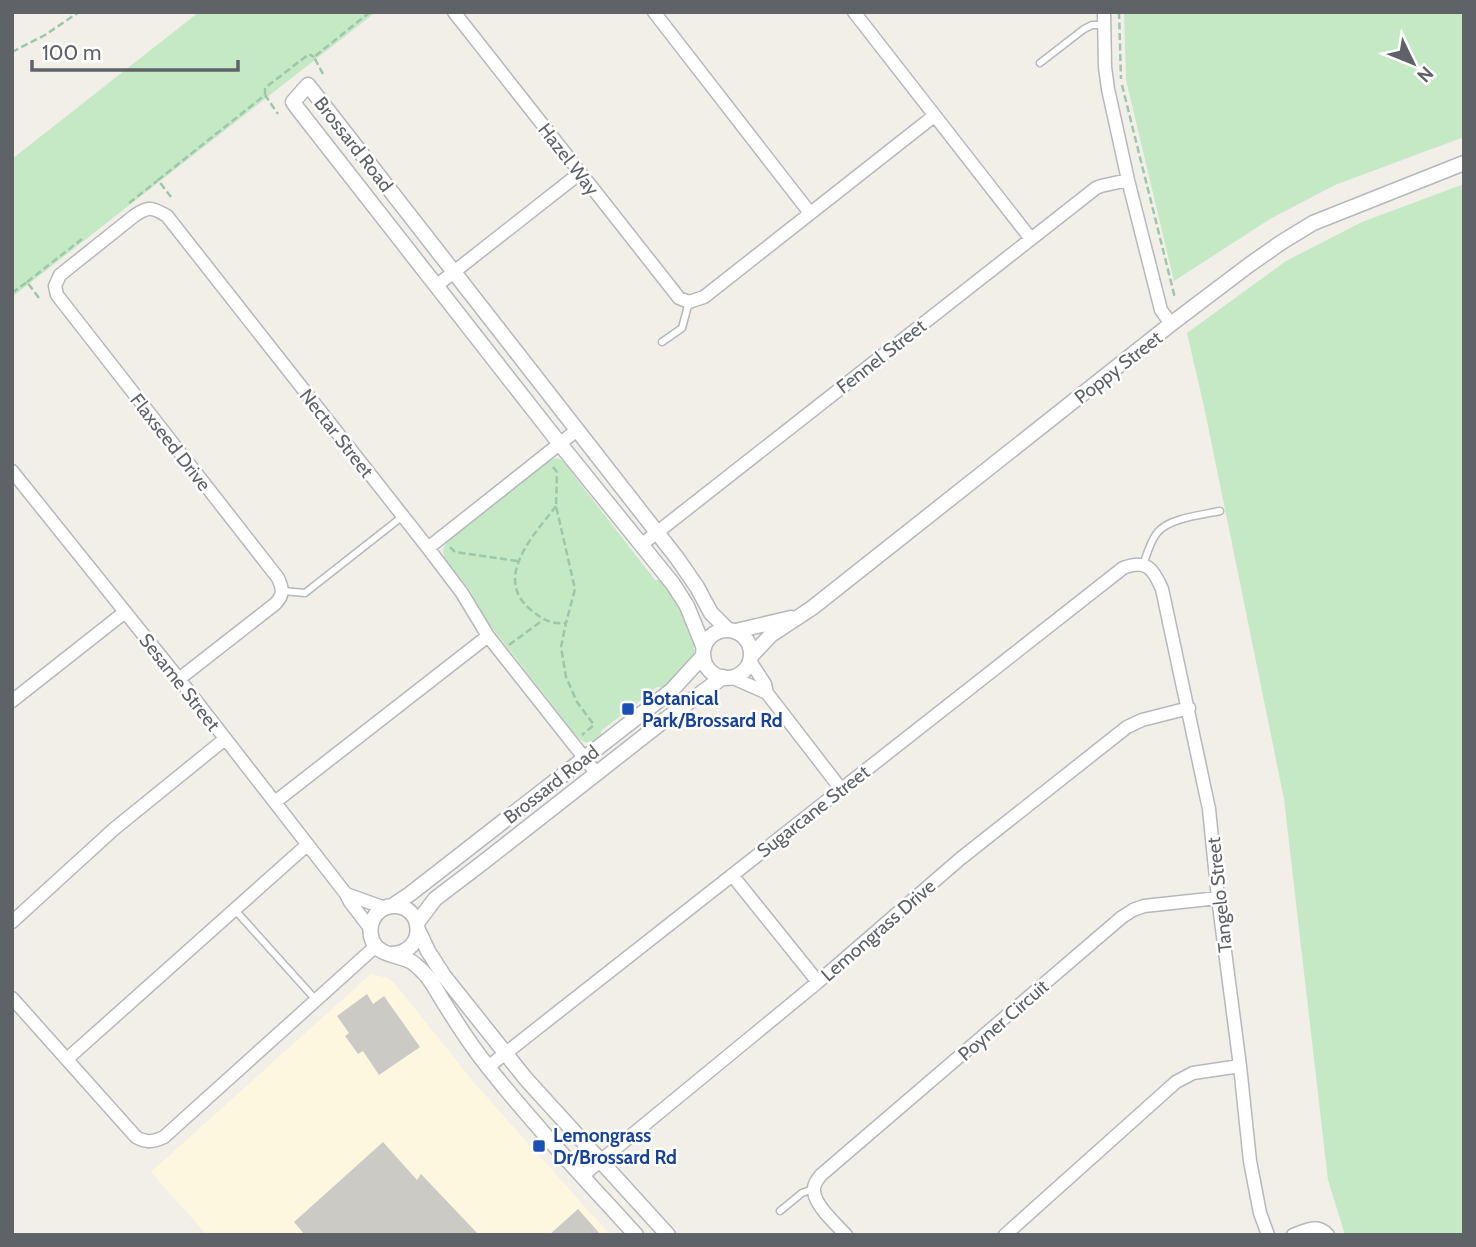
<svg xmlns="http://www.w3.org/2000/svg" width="1476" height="1247" viewBox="0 0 1476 1247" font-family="Cabin,sans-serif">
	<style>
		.commercial { fill: #fef7e0 }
		.green { fill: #c5e8c5 }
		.building { fill: #cccac5 }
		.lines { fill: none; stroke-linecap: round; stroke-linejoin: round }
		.service-casing { stroke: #b5b8bc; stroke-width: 9 }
		.minor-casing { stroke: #b5b8bc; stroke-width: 15 }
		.tertiary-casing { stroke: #b5b8bc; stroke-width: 17 }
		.path { stroke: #9cc7a9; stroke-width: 2.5; stroke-dasharray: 7 3.5; stroke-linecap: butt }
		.service { stroke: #fff; stroke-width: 6 }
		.minor { stroke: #fff; stroke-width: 12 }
		.tertiary { stroke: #fff; stroke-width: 14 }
		.transit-dot { fill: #1a4fb4; stroke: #fff; stroke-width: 2.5 }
		.labels { text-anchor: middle; stroke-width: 5; stroke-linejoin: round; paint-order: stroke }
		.street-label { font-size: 19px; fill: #5f6368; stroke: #fff }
		.transit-label { font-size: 19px; font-weight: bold; fill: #164399; stroke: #fff; text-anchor: start }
	</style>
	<rect width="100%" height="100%" fill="#f1efe8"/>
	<!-- commercial -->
	<path class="commercial" d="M371 974 387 978 395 984 476 1085 610 1235H207L151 1172Z"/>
	<!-- green -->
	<path class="green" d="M199 12H376L12 297V159Z
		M1124 12H1464V137L1335 185 1270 219 1174 281 1126 80Z
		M1464 184V1235H1345L1328 1180 1284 799 1205 411 1187 333 1286 261 1362 222Z
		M557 458 564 461 572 467V473L655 580H664C676 597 701 635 693 657 690 668 677 679 669 688L657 687 601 731V737C590 746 584 744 575 734L482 615 471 592 444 558 443 549 446 543 454 536 550 460Z"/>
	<!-- building -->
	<path class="building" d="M367 994 373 1004 384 996 420 1047 379 1075 363 1051 358 1054 345 1036 349 1033 337 1016Z
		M383 1142 417 1180 421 1174 479 1235H305L294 1222Z
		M578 1209 601 1235H549Z"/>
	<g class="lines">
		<!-- service casing -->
		<g class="service-casing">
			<path id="service" d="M1040 63 1084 29 1092 25H1104
				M662 342 682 328 689 302
				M1143 565C1147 554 1150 542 1157 533 1168 518 1202 515 1220 511
				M283 591 305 593 403 516
				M235 910 316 1000
				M780 1211 802 1193 813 1189"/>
		</g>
		<!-- minor casing -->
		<g class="minor-casing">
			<path id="minor" d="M454 12 679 298 689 302 704 297 934 116
				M654 12 810 213
				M854 12 1031 239
				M1104 12 1105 67 1108 89 1128 180 1161 310 1171 324
				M436 286 580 173
				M12 471 179 679 346 894 350 902 370 928
				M641 545 1096 188 1101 186 1128 180
				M428 548 577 430
				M750 661 765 684 767 693 841 789
				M731 677 767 693
				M179 679 275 604C284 595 283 589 278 578L57 295 55 286 60 275 134 216C149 206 152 207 167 216L428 548 462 593 488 636 597 774
				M12 701 125 612
				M275 802 488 636
				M732 875 818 982
				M346 894 385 908
				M12 922 114 829 225 739
				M12 998 136 1137C147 1143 153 1142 164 1137L376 946
				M67 1059 307 845
				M488 1067 1123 568C1146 559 1153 568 1162 589L1209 809 1218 898 1240 1066 1250 1161 1260 1213 1268 1235
				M582 1176 818 982 960 859 1127 727 1142 720 1189 708
				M846 1235C836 1224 815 1206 814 1191 813 1185 817 1180 821 1175L1122 917 1133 910 1144 906 1218 898
				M1005 1235 1176 1082 1193 1073 1240 1066
				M1293 1235C1306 1230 1317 1223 1328 1235"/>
		</g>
		<!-- tertiary casing -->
		<g class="tertiary-casing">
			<path id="tertiary" d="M703 654a24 24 0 1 1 48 0a24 24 0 1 1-48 0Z
				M736 631 791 618
				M704 648 687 606 673 584 560 444 298 109 293 102 308 85 677 558 697 587 711 613 728 630
				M751 656 771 635 812 608 1171 324 1249 265 1282 242 1313 223 1464 163
				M392 906 410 894 672 690 703 656
				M417 923 435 899 481 864 666 719 723 677
				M418 930 428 951 444 976 526 1079 668 1235
				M392 954C428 952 424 904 392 906 374 908 366 927 373 942 379 955 398 955 410 961 416 964 421 970 426 975 434 984 439 996 446 1006 459 1027 473 1048 488 1067 534 1125 586 1180 636 1235"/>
		</g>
		<!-- path -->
		<path class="path" d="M1119 12 1121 79
			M12 52 45 35 79 12
			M323 74 314 57 370 12
			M1122 85 1175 298
			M265 95V88L309 54 314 57
			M171 197 158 180 265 95 278 114
			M129 203 157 181
			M27 282 82 239
			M12 293 27 282 39 298
			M553 467 557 472 556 506 575 589 566 623 561 647 566 677 577 702 594 725 582 735
			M556 506C534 535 492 578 531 610 544 620 549 624 566 623
			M450 547 455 552 518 561
			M509 645 543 620"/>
		<!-- service -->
		<use href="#service" class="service"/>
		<!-- minor -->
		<use href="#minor" class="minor"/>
		<!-- tertiary -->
		<use href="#tertiary" class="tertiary"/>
	</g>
	<!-- markers -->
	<g class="transit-dot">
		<rect x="621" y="702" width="14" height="14" rx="3.5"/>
		<rect x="532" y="1139" width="14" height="14" rx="3.5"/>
	</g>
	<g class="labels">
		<!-- street labels -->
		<g class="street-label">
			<text transform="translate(354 144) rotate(52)" y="7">Brossard Road</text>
			<text transform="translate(569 159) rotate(52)" y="7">Hazel Way</text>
			<text transform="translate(881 356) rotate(-38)" y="7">Fennel Street</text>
			<text transform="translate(1118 367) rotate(-38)" y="7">Poppy Street</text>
			<text transform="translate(337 433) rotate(52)" y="7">Nectar Street</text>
			<text transform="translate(171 442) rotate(52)" y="7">Flaxseed Drive</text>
			<text transform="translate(180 682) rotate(52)" y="7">Sesame Street</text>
			<text transform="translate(551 784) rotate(-38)" y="7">Brossard Road</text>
			<text transform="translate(813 811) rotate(-38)" y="7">Sugarcane Street</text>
			<text transform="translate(1219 895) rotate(-96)" y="7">Tangelo Street</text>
			<text transform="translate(878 930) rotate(-41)" y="7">Lemongrass Drive</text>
			<text transform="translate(1003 1020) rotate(-41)" y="7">Poyner Circuit</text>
		</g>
		<!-- transit labels -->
		<g class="transit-label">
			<text x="642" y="705">Botanical<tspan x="642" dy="22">Park/Brossard Rd</tspan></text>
			<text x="553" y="1142">Lemongrass<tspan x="553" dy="22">Dr/Brossard Rd</tspan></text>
		</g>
	</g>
	<!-- border -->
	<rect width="1476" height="1247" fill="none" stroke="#5f6368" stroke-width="28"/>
	<!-- north arrow -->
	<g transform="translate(1413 63) rotate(133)" stroke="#ffffff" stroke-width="5" paint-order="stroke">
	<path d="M0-5L12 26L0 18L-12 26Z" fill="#5f6368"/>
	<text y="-10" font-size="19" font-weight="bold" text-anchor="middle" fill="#5f6368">N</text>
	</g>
	<!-- scale -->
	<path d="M32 60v10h206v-10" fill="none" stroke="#5f6368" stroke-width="3.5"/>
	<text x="42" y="60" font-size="21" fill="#5f6368" stroke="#ffffff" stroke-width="5" paint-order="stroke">100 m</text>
</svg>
